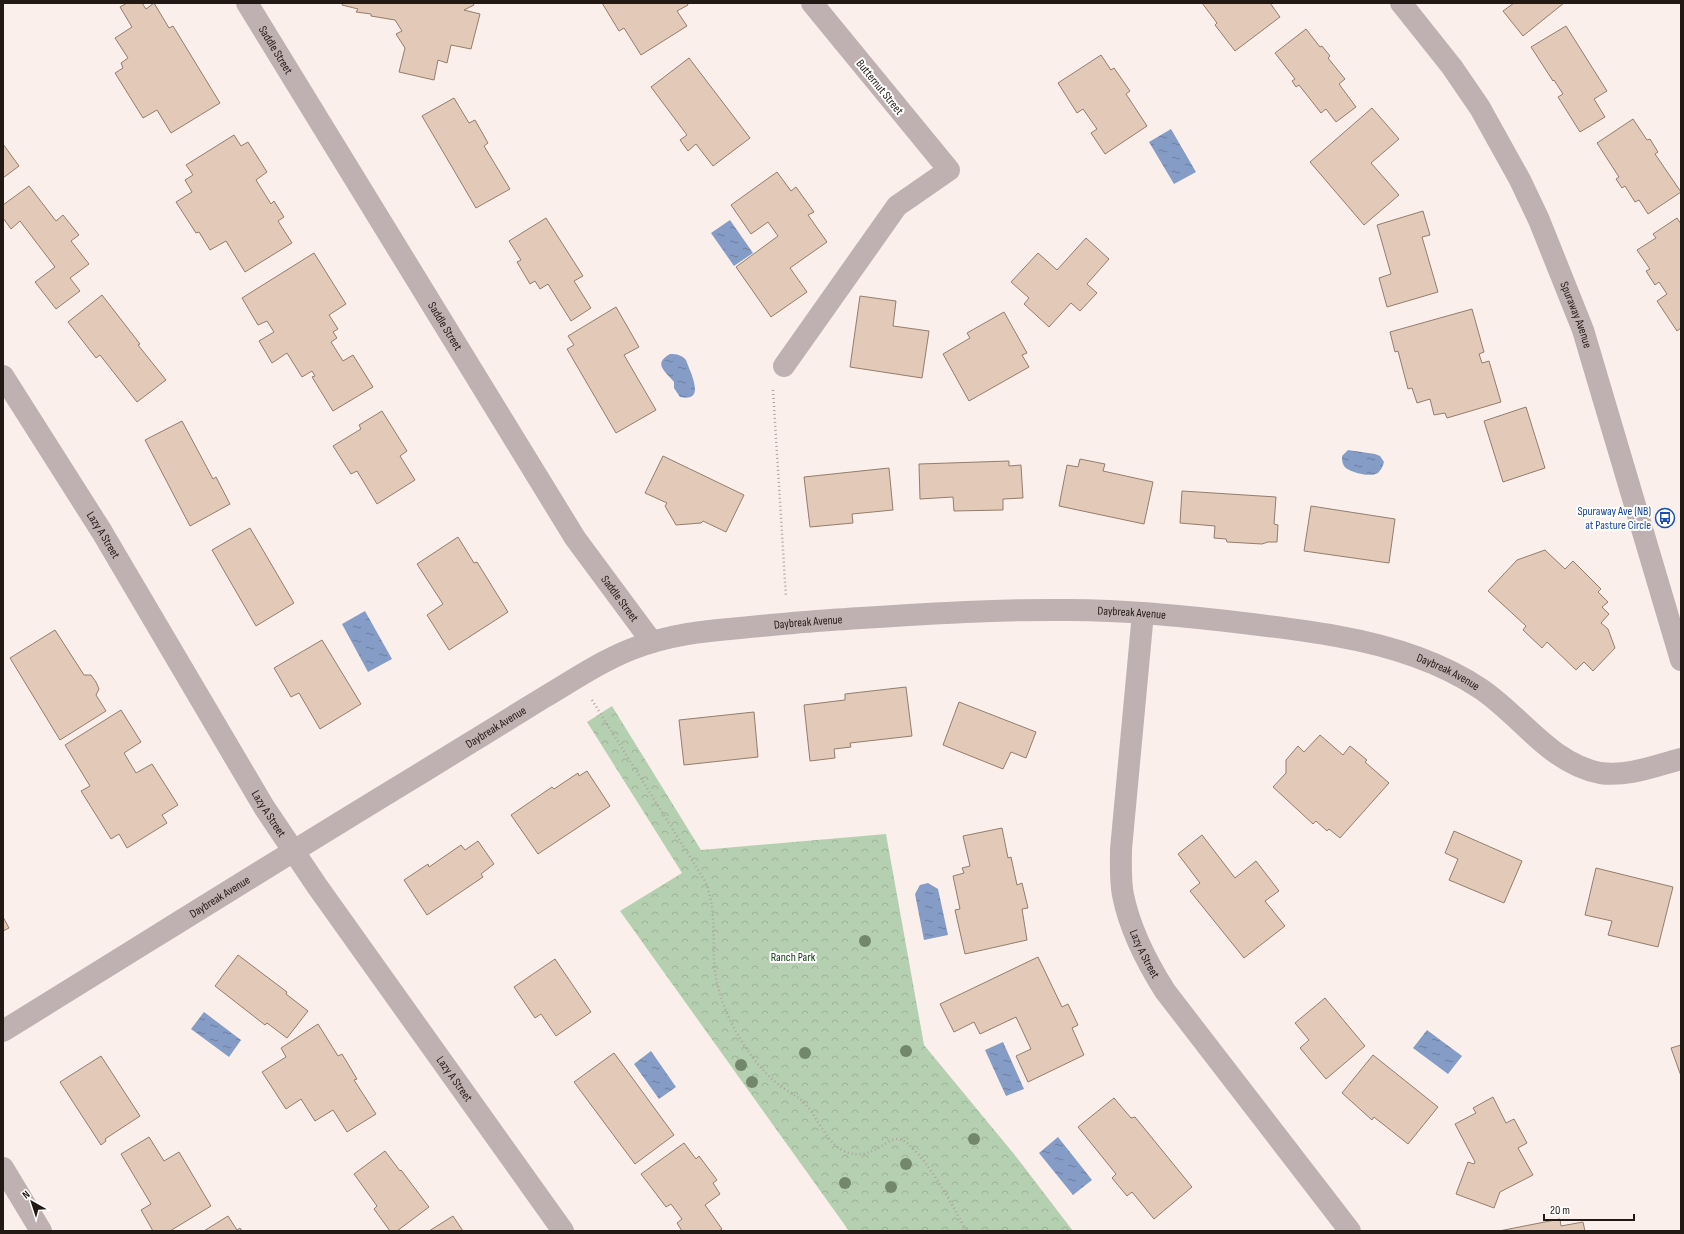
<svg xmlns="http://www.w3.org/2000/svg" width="1684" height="1234" viewBox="0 0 1684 1234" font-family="'Sofia Sans Condensed',sans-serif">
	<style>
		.park { fill: url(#park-crowns) }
		.water { fill: url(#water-ripples) }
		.building { fill: #e2c9b8; stroke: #937d6d }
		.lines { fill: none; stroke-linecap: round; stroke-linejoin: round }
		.path { stroke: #aea39f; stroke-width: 2.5; stroke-dasharray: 1 3; stroke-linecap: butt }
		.minor { stroke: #bfb1b1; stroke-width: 22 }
		.tree { fill: #73886a }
		.labels { text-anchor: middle; stroke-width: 4; stroke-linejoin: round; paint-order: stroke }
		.street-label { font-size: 12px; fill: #221814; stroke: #fff }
		.transit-label { font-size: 12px; fill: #164399; stroke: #fff; text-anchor: end }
		.park-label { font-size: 12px; fill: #033400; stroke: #fff }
	</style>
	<defs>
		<pattern id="park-crowns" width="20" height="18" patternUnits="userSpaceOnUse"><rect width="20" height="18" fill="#b5d0b0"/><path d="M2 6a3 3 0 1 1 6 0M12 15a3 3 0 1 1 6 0" fill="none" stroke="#9bb296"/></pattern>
		<pattern id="water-ripples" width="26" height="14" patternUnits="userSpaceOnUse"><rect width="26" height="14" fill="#859cc6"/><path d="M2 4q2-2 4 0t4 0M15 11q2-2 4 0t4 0" fill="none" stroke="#6c7ea0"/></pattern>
	</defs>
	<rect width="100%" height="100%" fill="#fbefeb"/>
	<!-- park -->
	<path class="park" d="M612 706 701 850 886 834 924 1045 1014 1154 1073 1231H849L620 911 682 873 587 722Z"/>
	<!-- water -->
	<path class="water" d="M1171 129 1196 172 1174 184 1149 142Z
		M730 220 753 253 734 266 711 233Z
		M670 354C677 354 682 355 686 360 690 372 707 403 680 397L674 388V382C666 372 652 364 670 354Z
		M1348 450 1375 454 1380 456 1384 462C1383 466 1381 470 1378 473 1370 478 1348 472 1344 466 1342 463 1342 459 1342 456Z
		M365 611 392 659 368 672 342 624Z
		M928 883 938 889 948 935 924 940 915 894 920 885Z
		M204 1012 241 1040 229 1057 191 1029Z
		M1427 1030 1462 1056 1448 1074 1413 1048Z
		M1003 1042 1024 1089 1006 1096 985 1050Z
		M651 1051 676 1087 659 1099 634 1064Z
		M1058 1137 1092 1180 1073 1195 1039 1153Z"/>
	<!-- building -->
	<path class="building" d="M127 3H142L146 9 154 3 169 28 173 26 220 103 171 133 157 110 143 118 115 73 123 68 121 63 128 58 115 38 132 27 120 7Z
		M343 3H473L474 5 464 10 480 14 471 49 451 45 447 63 438 60 434 80 399 72 405 48 396 34 402 31 395 20 371 16V14L356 12 358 9 342 5Z
		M602 3H687L688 5 677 11 687 26 641 55 624 28 619 31Z
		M1202 3H1270L1280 17 1235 51 1215 25 1217 23Z
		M1514 3H1564L1523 36 1503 11Z
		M1566 26 1607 91 1594 99 1605 117 1580 132 1558 97 1563 94 1554 80 1553 81 1531 47Z
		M1306 29 1320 47 1322 46 1330 56 1328 58 1345 79 1339 84 1356 107 1336 122 1326 109 1321 113 1299 85 1296 87 1292 81 1295 79 1275 53Z
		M1101 55 1111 70 1114 68 1130 91 1126 94 1147 126 1105 154 1091 133 1097 129 1083 109 1077 113 1058 83Z
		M689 58 750 138 713 166 696 144 688 151 680 140 687 135 651 87Z
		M454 98 469 123 475 120 488 143 484 146 510 189 476 208 422 116Z
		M1372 108 1399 139 1371 163 1399 195 1364 225 1310 162Z
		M1633 119 1647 140 1650 139 1658 152 1655 154 1681 192 1648 214 1639 200 1635 202 1625 186 1622 188 1616 179 1619 177 1597 143Z
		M234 135 241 146 248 142 267 172 256 180 271 204 274 201 284 217 278 221 292 243 245 272 226 241 210 250 199 232 196 233 176 202 192 192 185 180 193 175 186 165Z
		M3 144 19 166 3 178Z
		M777 172 791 191 796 187 814 212 808 215 827 242 790 268 807 292 771 317 736 267 778 236 768 222 751 234 731 205Z
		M29 186 56 221 63 215 79 235 71 241 89 264 70 278 80 291 56 309 35 282 55 267 20 221 11 229 3 218V205Z
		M1423 211 1430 235 1422 237 1438 292 1387 307 1379 278 1391 274 1377 225Z
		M546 218 583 276 574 281 591 308 571 321 548 284 540 289 535 281 530 284 517 262 521 260 509 241Z
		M1677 218 1681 224V328L1677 331 1657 301 1667 294 1659 282 1655 285 1646 271 1650 269 1637 250 1656 238 1653 234Z
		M1086 238 1109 259 1087 284 1097 293 1080 311 1071 303 1049 327 1024 304 1029 298 1011 282 1038 253 1057 270Z
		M314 253 346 304 329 315 338 329 333 332 337 338 331 342 343 361 353 355 373 387 333 411 312 377 315 376 312 371 302 377 287 353 272 363 259 341 274 332 267 321 258 325 242 298Z
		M102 295 140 344 138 345 166 380 137 402 100 355 96 358 68 322Z
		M860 296 896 301 893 326 929 331 922 378 850 367Z
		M616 307 639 347 624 355 656 410 616 433 567 349 574 345 568 336Z
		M1472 309 1484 352 1479 354 1482 363 1489 361 1501 402 1447 418 1445 413 1434 415 1430 399 1417 403 1412 388 1408 389 1398 351 1395 352 1390 332Z
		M1004 312 1027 353 1022 355 1029 367 969 401 943 354 970 338 967 333Z
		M1526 407 1545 468 1503 482 1484 421Z
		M382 411 407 451 400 456 415 480 377 504 357 471 351 474 333 446 361 429 359 425Z
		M182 421 213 479 216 477 230 504 190 526 145 440Z
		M663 456 744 495 726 532 703 521 701 523 676 525 665 506 667 503 645 493Z
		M1080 459 1105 464 1103 471 1153 482 1144 524 1059 506 1067 465 1078 467Z
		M1009 461V466L1021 465 1023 498 1003 499V510L954 511 953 497 920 499 919 464Z
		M889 468 893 510 852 514 853 523 810 527 804 477Z
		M1182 491 1276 497 1274 524 1278 525 1277 542H1268L1262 544 1227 542 1226 539 1214 538 1215 526 1180 523Z
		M1311 506 1395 519 1389 563 1304 551Z
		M250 528 294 603 256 626 212 550Z
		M458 537 474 563 477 562 508 612 449 650 427 615 443 604 417 564Z
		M1545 550 1565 569 1573 561 1601 589 1598 592 1608 602 1602 607 1609 614 1601 623 1608 629 1615 648 1593 671 1584 662 1576 670 1547 642 1542 648 1523 630 1526 626 1488 591 1517 560Z
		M55 630 84 675H91L96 682 99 689 96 695 106 711 60 740 10 658Z
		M322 640 361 704 320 729 299 693 291 697 274 668Z
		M906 687 912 736 850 743 851 747 834 749 835 758 810 761 804 705 845 700V694Z
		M959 702 1036 732 1026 758 1011 752 1003 769 943 745Z
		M121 710 141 742 124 753 136 773 152 764 178 805 162 815 167 823 127 848 119 834 111 839 81 791 90 786 65 745Z
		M754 712 758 757 684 765 679 720Z
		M1320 735 1343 755 1350 746 1367 760 1365 762 1389 783 1340 838 1329 829 1327 831 1316 821 1313 824 1273 787 1286 773V760L1298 746 1304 752Z
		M587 771 610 806 538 854 511 815 552 787 554 789 578 773 579 776Z
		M1002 828 1008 858 1011 857 1017 885 1022 883 1028 908 1022 909 1027 940 965 954 955 910 960 909 953 876 964 873 962 868 970 866 963 836Z
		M1454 831 1522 861 1504 903 1449 880 1458 859 1445 853Z
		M1202 835 1235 878 1256 861 1279 891 1265 901 1285 926 1244 958 1190 891 1200 883 1178 854Z
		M478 841 494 864 481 874 483 877 427 915 404 880 428 864 429 867 461 845 465 850Z
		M1596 868 1673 887 1658 947 1608 935 1612 921 1585 915Z
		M3 917 9 928 3 931Z
		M238 955 287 992 286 994 308 1011 287 1038 267 1023 265 1025 215 986Z
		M1038 957 1062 1007 1068 1004 1078 1025 1072 1028 1084 1055 1028 1082 1016 1056 1031 1049 1016 1017 980 1034 974 1022 954 1032 940 1004Z
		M555 959 591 1012 556 1036 541 1014 535 1018 514 987Z
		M1325 998 1365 1046 1326 1079 1300 1048 1309 1040 1295 1023Z
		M318 1024 338 1056 342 1054 357 1079 354 1080 376 1114 347 1132 333 1110 315 1121 301 1099 286 1109 262 1072 286 1057 281 1048Z
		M1681 1045V1076L1671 1048Z
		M614 1053 674 1135 635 1164 574 1082Z
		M1373 1055 1438 1107 1408 1144 1374 1117 1372 1120 1342 1093Z
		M101 1056 140 1116 105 1139 106 1141 101 1145 60 1082Z
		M1493 1097 1506 1123 1514 1119 1527 1143 1518 1148 1533 1175 1500 1192 1494 1208 1456 1194 1468 1162 1474 1164 1475 1162 1455 1124 1476 1113 1473 1108Z
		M1114 1098 1131 1118 1135 1117 1192 1187 1154 1219 1132 1192 1127 1196 1112 1178 1116 1174 1078 1127Z
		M149 1137 164 1161 179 1152 211 1206 170 1231H153L141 1210 151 1204 121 1154Z
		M684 1143 696 1159 699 1156 717 1180 713 1183 720 1194 705 1205 722 1229 719 1231H682L677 1223 682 1219 671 1204 666 1207 641 1174Z
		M385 1151 400 1171 401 1170 429 1207 397 1231H390L374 1209 377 1206 354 1174Z
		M228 1216 237 1230 240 1228 242 1231H204Z
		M453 1216 463 1231H429Z
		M1560 1219 1561 1226 1583 1222 1585 1231H1499Z"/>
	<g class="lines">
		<!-- path -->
		<path class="path" d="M773 390 786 597
			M592 700 705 881C716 907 713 934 714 961 716 993 730 1025 748 1051 758 1065 769 1078 783 1088 792 1094 801 1098 807 1106 819 1120 828 1145 846 1152 859 1157 872 1153 883 1145 887 1143 892 1139 896 1139 916 1136 958 1214 966 1231"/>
		<!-- minor -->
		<g class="minor">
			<path id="s1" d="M247 3 575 538 652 642"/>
			<path id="s2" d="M1401 3 1452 67 1480 108 1520 180 1539 220 1583 330 1681 660"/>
			<path d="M784 366 897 206 949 170 812 3"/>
			<path id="s3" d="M3 376 102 532 264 807 317 886 563 1231"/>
			<path id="s4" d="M1143 613 1121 849C1121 864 1120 880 1123 895 1130 930 1146 961 1165 991L1350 1231"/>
			<path id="s5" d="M3 1031C144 944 284 856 426 770 465 746 504 722 543 698 572 681 601 661 632 649 667 635 703 631 740 628 770 625 801 622 831 620 911 615 991 609 1070 610 1125 610 1181 616 1235 622 1269 626 1303 630 1336 636 1387 645 1438 660 1481 689 1521 716 1551 764 1600 773 1628 777 1654 766 1681 759"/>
			<path d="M3 1168 41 1231"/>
		</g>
	</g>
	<!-- trees -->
	<g class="tree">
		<circle cx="865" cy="941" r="6"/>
		<circle cx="906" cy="1051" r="6"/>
		<circle cx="805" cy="1053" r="6"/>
		<circle cx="741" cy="1065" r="6"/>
		<circle cx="752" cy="1082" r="6"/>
		<circle cx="974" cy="1139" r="6"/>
		<circle cx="906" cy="1164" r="6"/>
		<circle cx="845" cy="1183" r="6"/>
		<circle cx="891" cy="1187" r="6"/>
	</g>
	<!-- icons -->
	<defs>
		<g id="bus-ring" transform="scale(1)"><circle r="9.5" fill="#fff" stroke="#1a4fb4" stroke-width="1.5"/><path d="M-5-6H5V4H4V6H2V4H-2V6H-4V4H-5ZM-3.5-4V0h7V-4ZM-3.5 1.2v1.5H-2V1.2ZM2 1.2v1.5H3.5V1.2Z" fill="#1a4fb4"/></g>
	</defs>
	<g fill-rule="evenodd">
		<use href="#bus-ring" x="1665" y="518"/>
	</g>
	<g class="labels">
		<!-- street labels -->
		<g class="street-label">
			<text dy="4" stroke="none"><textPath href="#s1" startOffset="55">Saddle Street</textPath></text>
			<text transform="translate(880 87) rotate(51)" y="4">Butternut Street</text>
			<text dy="4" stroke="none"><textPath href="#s2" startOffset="360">Spuraway Avenue</textPath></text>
			<text dy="4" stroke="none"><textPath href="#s1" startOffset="379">Saddle Street</textPath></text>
			<text dy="4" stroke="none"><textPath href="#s3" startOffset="188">Lazy A Street</textPath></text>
			<text dy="4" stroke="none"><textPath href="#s1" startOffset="703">Saddle Street</textPath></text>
			<text dy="4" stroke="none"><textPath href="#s5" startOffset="1239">Daybreak Avenue</textPath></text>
			<text dy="4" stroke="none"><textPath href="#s5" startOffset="915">Daybreak Avenue</textPath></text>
			<text dy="4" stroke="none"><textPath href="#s5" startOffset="1563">Daybreak Avenue</textPath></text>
			<text dy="4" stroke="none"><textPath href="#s5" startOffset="579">Daybreak Avenue</textPath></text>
			<text dy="4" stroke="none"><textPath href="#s3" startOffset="512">Lazy A Street</textPath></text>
			<text dy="4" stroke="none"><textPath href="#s5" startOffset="255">Daybreak Avenue</textPath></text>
			<text dy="4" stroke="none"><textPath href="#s4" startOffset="346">Lazy A Street</textPath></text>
			<text dy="4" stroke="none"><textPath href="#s3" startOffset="836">Lazy A Street</textPath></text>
		</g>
		<!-- transit labels -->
		<g class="transit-label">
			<text x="1651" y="515">Spuraway Ave (NB)<tspan x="1651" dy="14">at Pasture Circle</tspan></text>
		</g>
		<!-- park labels -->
		<g class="park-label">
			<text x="793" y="961">Ranch Park</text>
		</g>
	</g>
	<!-- border -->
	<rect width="1684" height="1234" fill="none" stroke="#221814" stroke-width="8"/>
	<!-- north arrow -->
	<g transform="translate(32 1202) rotate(321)" stroke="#ffffff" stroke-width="3" paint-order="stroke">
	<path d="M0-3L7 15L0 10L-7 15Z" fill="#221814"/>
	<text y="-6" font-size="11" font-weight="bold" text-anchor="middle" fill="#221814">N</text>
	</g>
	<!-- scale -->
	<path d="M1544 1214v6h90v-6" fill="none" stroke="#221814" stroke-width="2"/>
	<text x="1550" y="1214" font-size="12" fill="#221814" stroke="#ffffff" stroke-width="3" paint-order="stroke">20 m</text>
</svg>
